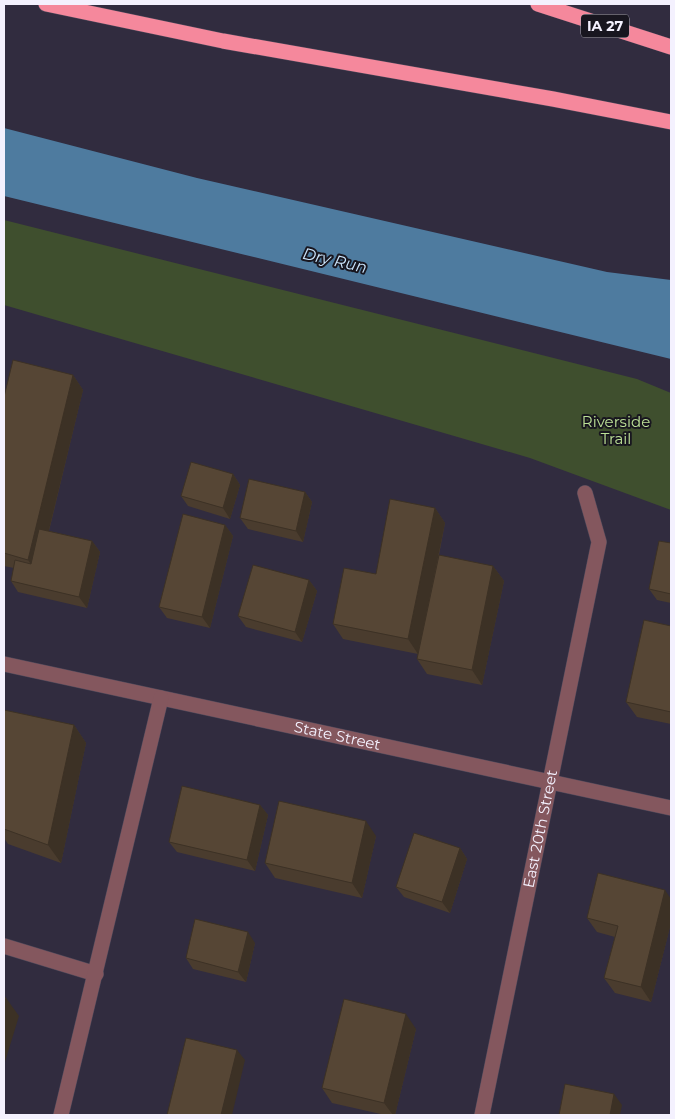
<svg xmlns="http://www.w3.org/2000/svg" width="675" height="1119" viewBox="0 0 675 1119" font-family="Montserrat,sans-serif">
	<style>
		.green { fill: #3f4f2e }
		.water { fill: #4e7b9f }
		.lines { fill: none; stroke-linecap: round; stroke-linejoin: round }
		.minor-casing { stroke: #4c485a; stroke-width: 16 }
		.highway-casing { stroke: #4c485a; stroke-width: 16 }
		.minor { stroke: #84575e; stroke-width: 15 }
		.highway { stroke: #f5889c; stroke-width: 15 }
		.wall { fill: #4a3c2e }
		.shaded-wall { fill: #3c3125 }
		.building { fill: #564635; stroke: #3c3125 }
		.labels { text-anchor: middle; stroke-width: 4; stroke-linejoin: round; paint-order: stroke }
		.shield { fill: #18161f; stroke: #b2afbb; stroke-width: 1 }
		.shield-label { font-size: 14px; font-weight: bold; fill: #f4f1fe }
		.park-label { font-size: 15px; fill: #bde197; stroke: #18161f }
		.street-label { font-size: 15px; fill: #f4f1fe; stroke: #18161f }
		.water-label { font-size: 16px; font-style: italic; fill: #cee8ff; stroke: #18161f }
	</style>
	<rect width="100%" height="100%" fill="#312c3f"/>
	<!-- green -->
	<path class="green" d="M4 220 637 379 671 393V510L530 458 4 305Z"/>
	<!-- water -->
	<path class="water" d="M4 128 197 178 607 272 671 280V359L4 196Z"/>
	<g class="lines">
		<!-- minor casing -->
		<g class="minor-casing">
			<g id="minor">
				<path id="s1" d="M4 664 671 808"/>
				<path d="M4 946 96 974"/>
				<path d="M61 1115 161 698"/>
				<path id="s2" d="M482 1115 599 542 585 493"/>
			</g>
		</g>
		<!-- highway casing -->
		<g class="highway-casing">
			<path id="highway" d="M46 4 223 41 553 99 671 122
				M538 4 671 47"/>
		</g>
		<!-- minor -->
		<use href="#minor" class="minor"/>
		<!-- highway -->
		<use href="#highway" class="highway"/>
	</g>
	<!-- wall -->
	<path class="wall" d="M73 375 83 390 49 531 92 541 100 552 87 608 18 592 11 581 14 568 4 566V397Z
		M233 474 240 485 230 519 188 506 181 496Z
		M305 492 312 502 303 542 248 529 240 518Z
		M435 508 445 523 438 560 493 566 504 581 482 685 427 674 417 659 418 654 343 639 333 624 376 574Z
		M225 525 233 536 210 628 167 618 159 607Z
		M671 543V603L657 600 649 589Z
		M309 580 317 591 302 642 246 627 238 616Z
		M671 626V724L637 717 626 702Z
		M4 710 74 725 86 743 61 863 8 844 4 838Z
		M260 805 268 815 255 871 177 852 169 842Z
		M376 836 362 898 275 878 265 863Z
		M460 848 467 859 450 913 404 897 396 887Z
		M671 899V923L651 1002 615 993 604 978 615 937 597 932 587 918Z
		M255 943 246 982 193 969 186 958Z
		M416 1029 395 1115H385L332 1103 322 1088Z"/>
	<!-- shaded-wall -->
	<path class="shaded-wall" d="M73 375 83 390 38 575 28 560Z
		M233 474 240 485 230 519 223 508Z
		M305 492 312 502 303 542 296 531Z
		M435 508 445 523 418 654 408 639Z
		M225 525 233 536 210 628 202 617Z
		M92 541 100 552 87 608 79 597Z
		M493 566 504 581 482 685 472 670Z
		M309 580 317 591 302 642 295 632Z
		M74 725 86 743 61 863 48 845Z
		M260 805 268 815 255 871 247 860Z
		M366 821 376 836 362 898 352 883Z
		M460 848 467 859 450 913 442 902Z
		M665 890 671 899V923L651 1002 641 987Z
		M248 932 255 943 246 982 238 972Z
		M6 998 19 1016 4 1065V1006Z
		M406 1014 416 1029 395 1115H393L384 1103Z
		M237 1050 245 1060 232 1115H221Z
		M614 1094 622 1105 620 1115H610Z"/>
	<!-- building -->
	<path class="building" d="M13 360 73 375 28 560 4 553V397Z
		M191 462 233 474 223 508 181 496Z
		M249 479 305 492 296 531 240 518Z
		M390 499 435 508 408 639 333 624 344 568 376 574Z
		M183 514 225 525 202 617 159 607Z
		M39 529 92 541 79 597 11 581 15 560 31 564Z
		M659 541 671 543V594L649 589Z
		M439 555 493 566 472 670 417 659Z
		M253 565 309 580 295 632 238 616Z
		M644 620 671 626V712L626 702Z
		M4 710 74 725 48 845 4 829Z
		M182 786 260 805 247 860 169 842Z
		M279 801 366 821 352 883 265 863Z
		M414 833 460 848 442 902 396 887Z
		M598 873 665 890 641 987 604 978 618 926 587 918Z
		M195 919 248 932 238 972 186 958Z
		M4 997 6 998 4 1006Z
		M344 999 406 1014 384 1103 322 1088Z
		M186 1038 237 1050 221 1115H167Z
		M565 1084 614 1094 610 1115H559Z"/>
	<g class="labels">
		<!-- shield labels -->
		<rect class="shield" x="581" y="14.5" width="48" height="23" rx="4"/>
		<g class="shield-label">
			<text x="605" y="31">IA 27</text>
		</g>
		<!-- park labels -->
		<g class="park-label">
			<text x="616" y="427">Riverside<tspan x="616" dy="17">Trail</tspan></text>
		</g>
		<!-- street labels -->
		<g class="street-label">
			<text dy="5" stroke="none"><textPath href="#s1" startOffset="341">State Street</textPath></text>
			<text dy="5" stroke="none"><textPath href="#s2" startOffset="292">East 20th Street</textPath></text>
		</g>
		<!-- water labels -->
		<g class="water-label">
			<text transform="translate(335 260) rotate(13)" y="6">Dry Run</text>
		</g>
	</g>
	<!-- border -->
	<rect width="675" height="1119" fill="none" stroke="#f4f1fe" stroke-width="10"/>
</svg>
